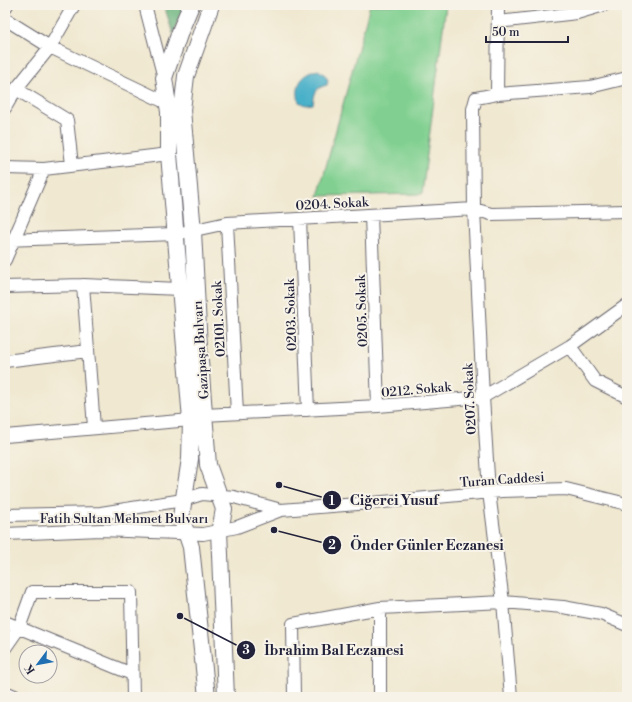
<svg xmlns="http://www.w3.org/2000/svg" width="632" height="702" viewBox="0 0 632 702" font-family="'Libre Bodoni',serif">
	<style>
		.green { fill: #81d091; stroke: #527966 }
		.forest { fill: #68b27b; stroke: #456a5b }
		.water { fill: #4ab0c9; stroke: #366982 }
		.lines { fill: none; stroke-linecap: round; stroke-linejoin: round }
		.minor-casing { stroke: #6a676f; stroke-width: 14 }
		.major-casing { stroke: #6a676f; stroke-width: 18 }
		.minor { stroke: #fff; stroke-width: 12 }
		.major { stroke: #fff; stroke-width: 16 }
		.labels { text-anchor: middle; stroke-width: 4; stroke-linejoin: round; paint-order: stroke }
		.street-label { font-size: 13px; fill: #22223b; stroke: #f7f3e8 }
		.leader { fill: none; stroke: #22223b; stroke-width: 1.5 }
		.callout-dot { fill: #22223b; stroke: #f7f3e8; stroke-width: 1.5 }
		.mark-label { font-size: 12px; text-anchor: middle; font-weight: bold; fill: #fff }
		.callout-label { font-size: 14px; text-anchor: middle; font-weight: bold; fill: #22223b; stroke: #f7f3e8; stroke-width: 4; stroke-linejoin: round; paint-order: stroke }
	</style>
	<rect width="100%" height="100%" fill="#f7f3e8"/>
	<filter id="ink" filterUnits="userSpaceOnUse"><feTurbulence type="fractalNoise" baseFrequency=".025" numOctaves="2"/><feDisplacementMap in="SourceGraphic" scale="8" xChannelSelector="R" yChannelSelector="G"/><feConvolveMatrix kernelMatrix="1 2 1 2 8 2 1 2 1" color-interpolation-filters="sRGB"/></filter>
	<filter id="wash" filterUnits="userSpaceOnUse"><feTurbulence type="fractalNoise" baseFrequency=".012" numOctaves="4" result="noise"/><feDisplacementMap in="SourceGraphic" scale="16" xChannelSelector="R" yChannelSelector="G"/><feGaussianBlur stdDeviation="0.9" result="paint"/><feColorMatrix in="noise" values="0 0 0 0 0 0 0 0 0 0 0 0 0 0 0 0 0 1.4 0 .05"/><feComposite in="paint" operator="in"/></filter>
	<g filter="url(#wash)">
		<rect width="100%" height="100%" fill="#f0e8d0"/>
		<!-- green -->
		<path class="green" d="M370 5H446L422 194 318 196Z"/>
		<!-- forest -->
		<path class="forest" d="M164 5H184L173 34Z"/>
		<!-- water -->
		<path class="water" d="M318 70 324 74 328 80 327 85C315 88 315 92 313 104L305 105 299 102C295 84 301 75 318 70Z"/>
	</g>
	<g filter="url(#ink)">
		<g class="lines">
			<!-- minor casing -->
			<g class="minor-casing">
				<path id="minor" d="M145 5 164 78
					M5 8 7 5
					M5 19 50 47 167 103
					M498 22 577 13 604 5
					M16 89 67 120 72 165
					M497 94 498 5
					M5 108 16 89 50 47 74 5
					M5 168 44 169 169 154
					M371 215 378 406
					M300 219 308 410
					M227 223 237 413
					M5 240 176 234 227 223 474 209 491 214 627 211
					M5 260 44 169
					M83 285 94 427
					M5 287 83 285 180 289
					M570 346 595 381 627 397
					M5 361 88 351
					M204 415 378 406 483 397 570 346 627 305
					M5 436 191 420
					M5 515 101 513 183 500 202 494 234 497 281 510
					M5 534 101 530 203 534 237 527 281 510 383 502 502 491 566 489 627 504
					M380 608V697
					M5 622 132 674
					M5 648 19 628 32 592H131L133 697
					M5 692 17 697
					M294 697 293 624 380 608 503 602 563 607 601 614 627 625
					M511 697 503 602 489 492 483 397 474 209 473 109 476 98 497 94 590 87 627 78"/>
			</g>
			<!-- major casing -->
			<g class="major-casing">
				<path id="major" d="M191 5 181 29 164 78 169 112V154L191 420 190 459 181 517 191 547 207 697
					M211 5 186 76 182 110 193 231 199 348 208 465 224 509 222 520 219 531 226 697"/>
			</g>
			<!-- minor -->
			<use href="#minor" class="minor"/>
			<!-- major -->
			<use href="#major" class="major"/>
		</g>
	</g>
	<g class="labels">
		<!-- street labels -->
		<g class="street-label">
			<text transform="translate(332 203) rotate(-3)" y="5">0204. Sokak</text>
			<text transform="translate(361 311) rotate(-92)" y="5">0205. Sokak</text>
			<text transform="translate(290 315) rotate(-92)" y="5">0203. Sokak</text>
			<text transform="translate(218 319) rotate(-93)" y="5">02101. Sokak</text>
			<text transform="translate(200 350) rotate(-94)" y="5">Gazipaşa Bulvarı</text>
			<text transform="translate(416 389) rotate(-5)" y="5">0212. Sokak</text>
			<text transform="translate(469 399) rotate(-93)" y="5">0207. Sokak</text>
			<text transform="translate(502 479) rotate(-4)" y="5">Turan Caddesi</text>
			<text x="124" y="523">Fatih Sultan Mehmet Bulvarı</text>
		</g>
	</g>
	<!-- callouts -->
	<path class="leader" d="M279 485L332 500M274 530L332 545M180 616L246 650"/>
	<g class="callout-dot">
		<circle cx="279" cy="485" r="4"/>
		<circle cx="274" cy="530" r="4"/>
		<circle cx="180" cy="616" r="4"/>
		<circle cx="332" cy="500" r="10"/>
		<circle cx="332" cy="545" r="10"/>
		<circle cx="246" cy="650" r="10"/>
	</g>
	<g class="mark-label">
		<text x="332" y="505">1</text>
		<text x="332" y="549">2</text>
		<text x="246" y="654">3</text>
	</g>
	<g class="callout-label">
		<text x="394" y="505">Ciğerci Yusuf</text>
		<text x="427" y="550">Önder Günler Eczanesi</text>
		<text x="334" y="655">İbrahim Bal Eczanesi</text>
	</g>
	<!-- margin -->
	<rect width="632" height="702" fill="none" stroke="#f7f3e8" stroke-width="20"/>
	<!-- north arrow -->
	<g transform="translate(38 664) rotate(238)"><circle r="19" fill="#f7f3e8" stroke="#a29fa3"/>
	<path d="M0-3L7 15L0 10L-7 15Z" fill="#1f6fb2"/>
	<text y="-6" font-size="11" font-weight="bold" text-anchor="middle" fill="#22223b">K</text>
	</g>
	<!-- scale -->
	<path d="M486 36v6h82v-6" fill="none" stroke="#22223b" stroke-width="2"/>
	<text x="492" y="36" font-size="12" fill="#22223b" stroke="#f7f3e8" stroke-width="3" paint-order="stroke">50 m</text>
</svg>
